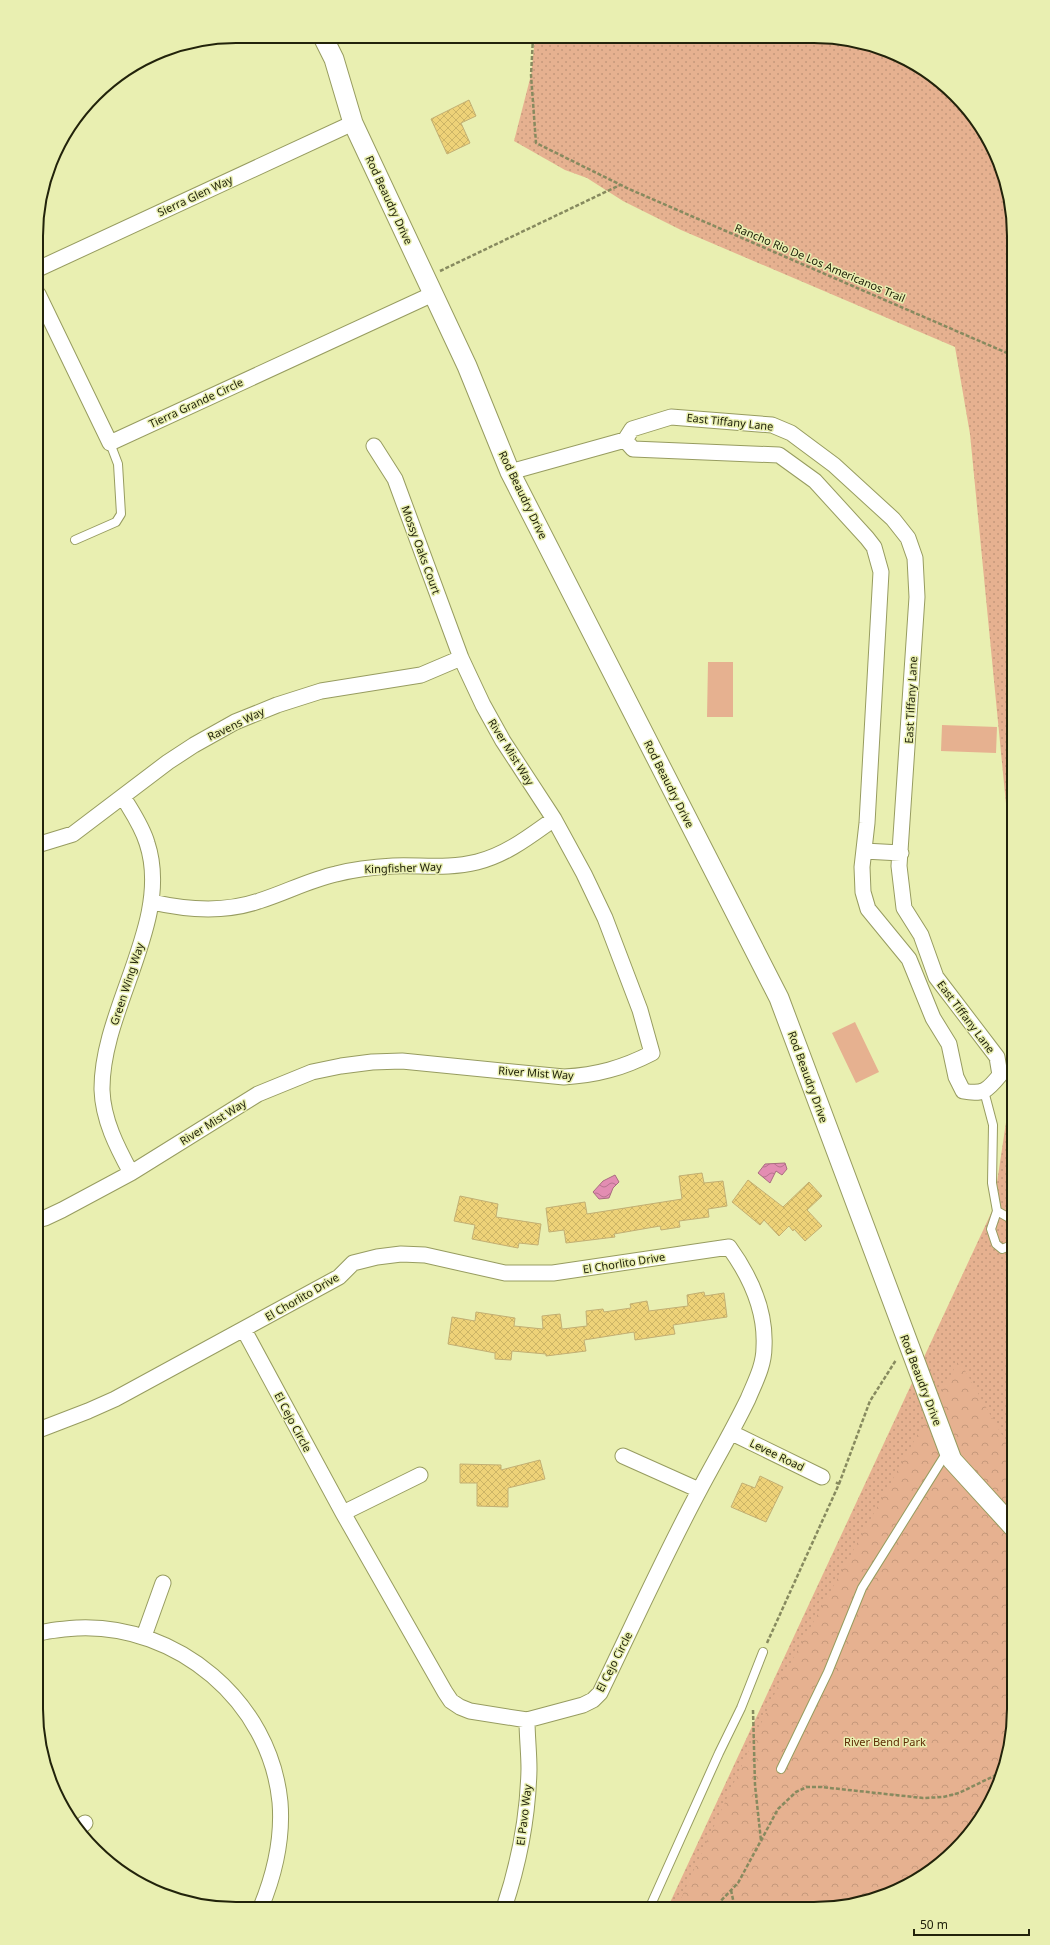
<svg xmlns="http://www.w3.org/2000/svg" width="1050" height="1945" viewBox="0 0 1050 1945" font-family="'Noto Sans',sans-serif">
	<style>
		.grass { fill: url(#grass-dots) }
		.park { fill: url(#park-crowns) }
		.pitch { fill: #e6b190 }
		.water { fill: url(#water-waves); stroke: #a96d80 }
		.building { fill: url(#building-cross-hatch); stroke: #c2af73 }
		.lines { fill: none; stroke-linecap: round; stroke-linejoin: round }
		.service-casing { stroke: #979c60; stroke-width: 10 }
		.minor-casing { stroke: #979c60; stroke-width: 17 }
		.tertiary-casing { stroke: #979c60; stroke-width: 21 }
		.path { stroke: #878a5f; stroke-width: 2.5; stroke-dasharray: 4 2; stroke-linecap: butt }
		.service { stroke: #fff; stroke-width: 8 }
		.minor { stroke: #fff; stroke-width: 15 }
		.tertiary { stroke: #fff; stroke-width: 19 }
		.labels { text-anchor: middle; stroke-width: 3; stroke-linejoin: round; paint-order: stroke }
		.street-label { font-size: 11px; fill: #22230b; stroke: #e9efb1 }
		.park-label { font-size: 11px; fill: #5e2d05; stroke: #e9efb1 }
		.rim { fill: none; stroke: #22230b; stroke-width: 2 }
	</style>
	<defs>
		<pattern id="grass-dots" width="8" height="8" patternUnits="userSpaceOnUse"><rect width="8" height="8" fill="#e6b190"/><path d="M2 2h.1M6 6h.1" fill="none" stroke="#c5987b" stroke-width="1.8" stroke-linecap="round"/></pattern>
		<pattern id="park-crowns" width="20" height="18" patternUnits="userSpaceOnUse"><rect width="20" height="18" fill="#e6b190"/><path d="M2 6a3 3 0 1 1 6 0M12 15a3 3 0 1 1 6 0" fill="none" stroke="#c5987b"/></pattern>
		<pattern id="water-waves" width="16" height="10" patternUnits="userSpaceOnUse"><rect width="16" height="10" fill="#e38db2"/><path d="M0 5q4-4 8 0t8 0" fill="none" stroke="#b8738f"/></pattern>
		<pattern id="building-cross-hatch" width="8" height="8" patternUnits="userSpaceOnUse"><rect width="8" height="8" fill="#eed278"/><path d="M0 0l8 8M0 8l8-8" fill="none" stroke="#ccb466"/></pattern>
	</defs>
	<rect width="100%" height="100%" fill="#e9efb1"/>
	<!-- grass -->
	<path class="grass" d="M535 38 853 40 902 57 946 85 980 125 1003 171 1014 236V886L970 434 955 347 681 230 623 201 587 178 565 170 514 141 531 75Z
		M1014 1069V1722L999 1785 973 1831 925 1875 879 1898 814 1909H667L993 1209Z"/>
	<!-- park -->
	<path class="park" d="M959 1360 1014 1456V1722L999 1785 973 1831 925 1875 879 1898 814 1909H676L780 1682Z"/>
	<!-- pitch -->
	<path class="pitch" d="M708 662H733V717H707Z
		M942 725 997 727 996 753 941 751Z
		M855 1022 879 1072 856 1083 832 1033Z"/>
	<!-- water -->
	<path class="water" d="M785 1163 787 1169 782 1175 776 1171 770 1183 758 1173 765 1164Z
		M615 1175 619 1182 613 1188 609 1198 599 1199 593 1192 603 1181Z"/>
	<!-- building -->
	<path class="building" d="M469 100 476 116 461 123 470 143 447 154 431 119Z
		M702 1173 704 1183 723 1181 727 1206 708 1209 709 1217 679 1221 680 1227 661 1230 660 1226 614 1234 615 1237 566 1243 564 1230 549 1232 546 1208 585 1202 587 1214 682 1199 679 1176Z
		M748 1180 783 1207 809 1182 822 1196 807 1210 822 1226 805 1241 794 1229 793 1231 789 1226 779 1236 764 1220 760 1225 732 1202Z
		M460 1196 498 1204 496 1217 541 1224 538 1245 519 1243 518 1248 472 1239 475 1225 454 1221Z
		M704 1292 705 1296 724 1293 727 1317 673 1325 675 1334 635 1340 634 1332 584 1340 586 1351 546 1356V1354L512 1351 511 1360 495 1359V1353L448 1344 452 1317 475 1321 476 1312 515 1318 514 1326 543 1329 542 1316 560 1314 562 1329 587 1326 586 1311 603 1309 604 1312 631 1308 630 1304 647 1301 649 1311 688 1306 687 1295Z
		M540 1460 545 1479 508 1488V1507L477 1506V1483H460V1464L501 1465V1470Z
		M760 1476 783 1487 766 1522 731 1507 742 1483 755 1488Z"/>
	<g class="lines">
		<!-- service casing -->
		<g class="service-casing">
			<path id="service" d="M75 540 116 522 121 514 118 464 110 443
				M984 1091 993 1125 992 1183 997 1211 991 1229 996 1244 1002 1249 1014 1244
				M997 1211 1011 1219 1014 1223
				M781 1769 828 1672 862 1588 947 1452
				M649 1909 719 1753 741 1708 763 1652"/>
		</g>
		<!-- minor casing -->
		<g class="minor-casing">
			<path id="minor" d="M38 269 353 123
				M38 294 110 443 433 294
				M510 472 625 440 632 429 671 417 772 425 791 433 834 465 893 519 908 538 915 558 917 597 899 866 904 908 921 935 936 977 997 1057 1000 1075C987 1091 983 1095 963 1091L956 1077 949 1044 933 1018 909 959 868 909 863 892 862 867 867 823 881 572 874 547 867 538 815 481 779 455 633 449 625 440
				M123 797C132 812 142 826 147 843 173 921 101 1009 102 1090 103 1120 117 1147 131 1173
				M37 845 73 834 168 762 194 745 235 722 277 705 321 691 421 675 461 658
				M864 851 901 853
				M152 902C187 910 224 913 259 901 285 893 309 880 336 874 355 869 374 867 393 866 422 865 449 869 477 862 506 855 530 836 554 819
				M37 1220 45 1218 62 1210 131 1173 258 1094 312 1072 341 1066 372 1062 402 1061 564 1077C597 1075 623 1068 652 1053L640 1010 605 918 584 874 554 819 503 741 483 705 461 658 395 479 374 446
				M36 1431 88 1411 115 1399 339 1277 353 1263 377 1257 401 1254 425 1255 505 1273H553L729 1247C750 1276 766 1310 764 1347 764 1366 755 1382 748 1399 733 1430 716 1459 700 1489 664 1556 633 1625 600 1693L593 1700 583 1705 527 1720 470 1711 460 1707 451 1701 445 1692 343 1513 244 1330
				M732 1433 822 1477
				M623 1456 699 1490
				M343 1513 420 1475
				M36 1634C49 1630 64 1629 78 1628 177 1624 270 1701 280 1802 283 1839 275 1873 261 1907
				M144 1636 163 1583
				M78 1829 85 1823
				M504 1908C519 1863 528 1817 529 1769 529 1753 527 1736 527 1720"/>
		</g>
		<!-- tertiary casing -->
		<g class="tertiary-casing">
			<path id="tertiary" d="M323 37 334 59 353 123 467 366 510 472 779 998 952 1460 1014 1528"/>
		</g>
		<!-- path -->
		<path class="path" d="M533 38 531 75 536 143 629 189 1014 356
			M440 271 620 185
			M839 1484 870 1401 896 1360
			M767 1643 839 1484 835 1482
			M753 1710 755 1785 761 1841
			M731 1890 735 1909
			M713 1909 738 1883 778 1809 796 1792 807 1787H821L923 1798 943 1797 959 1793 1002 1772"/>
		<!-- service -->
		<use href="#service" class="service"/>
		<!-- minor -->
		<use href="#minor" class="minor"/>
		<!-- tertiary -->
		<use href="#tertiary" class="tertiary"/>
	</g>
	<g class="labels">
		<!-- street labels -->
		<g class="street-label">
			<text transform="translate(195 196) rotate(-25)" y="4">Sierra Glen Way</text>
			<text transform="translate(389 200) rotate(65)" y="4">Rod Beaudry Drive</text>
			<text transform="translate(820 263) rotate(23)" y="4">Rancho Rio De Los Americanos Trail</text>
			<text transform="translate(196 403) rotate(-25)" y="4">Tierra Grande Circle</text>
			<text transform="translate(730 422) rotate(6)" y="4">East Tiffany Lane</text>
			<text transform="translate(523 495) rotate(64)" y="4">Rod Beaudry Drive</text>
			<text transform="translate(421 550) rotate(70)" y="4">Mossy Oaks Court</text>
			<text transform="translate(911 700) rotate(-87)" y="4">East Tiffany Lane</text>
			<text transform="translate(236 724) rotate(-26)" y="4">Ravens Way</text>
			<text transform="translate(511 752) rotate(58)" y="4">River Mist Way</text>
			<text transform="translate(669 784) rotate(63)" y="4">Rod Beaudry Drive</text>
			<text transform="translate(403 868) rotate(-2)" y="4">Kingfisher Way</text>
			<text transform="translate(127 984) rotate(-72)" y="4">Green Wing Way</text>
			<text transform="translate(966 1017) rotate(53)" y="4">East Tiffany Lane</text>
			<text transform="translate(536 1073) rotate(4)" y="4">River Mist Way</text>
			<text transform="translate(808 1077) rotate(70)" y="4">Rod Beaudry Drive</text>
			<text transform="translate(213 1122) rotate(-32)" y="4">River Mist Way</text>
			<text transform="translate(624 1263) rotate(-9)" y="4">El Chorlito Drive</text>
			<text transform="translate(302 1297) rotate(-30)" y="4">El Chorlito Drive</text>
			<text transform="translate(921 1380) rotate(69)" y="4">Rod Beaudry Drive</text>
			<text transform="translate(293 1422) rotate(62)" y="4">El Cejo Circle</text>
			<text transform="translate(777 1455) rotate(26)" y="4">Levee Road</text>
			<text transform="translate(614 1662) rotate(-63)" y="4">El Cejo Circle</text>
			<text transform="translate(524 1815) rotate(-83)" y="4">El Pavo Way</text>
		</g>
		<!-- park labels -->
		<g class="park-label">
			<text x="885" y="1746">River Bend Park</text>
		</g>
	</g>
	<!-- crop -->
	<path d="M0 0H1050V1945H0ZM236 43H814A193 193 0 0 1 1007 236V1709A193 193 0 0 1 814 1902H236A193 193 0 0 1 43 1709V236A193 193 0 0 1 236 43Z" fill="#e9efb1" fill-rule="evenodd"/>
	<path class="rim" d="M236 43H814A193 193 0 0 1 1007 236V1709A193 193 0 0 1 814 1902H236A193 193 0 0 1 43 1709V236A193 193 0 0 1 236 43Z"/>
	<!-- scale -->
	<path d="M914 1929v6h115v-6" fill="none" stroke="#22230b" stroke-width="2"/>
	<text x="920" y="1929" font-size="12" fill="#22230b" stroke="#e9efb1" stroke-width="3" paint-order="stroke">50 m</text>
</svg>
